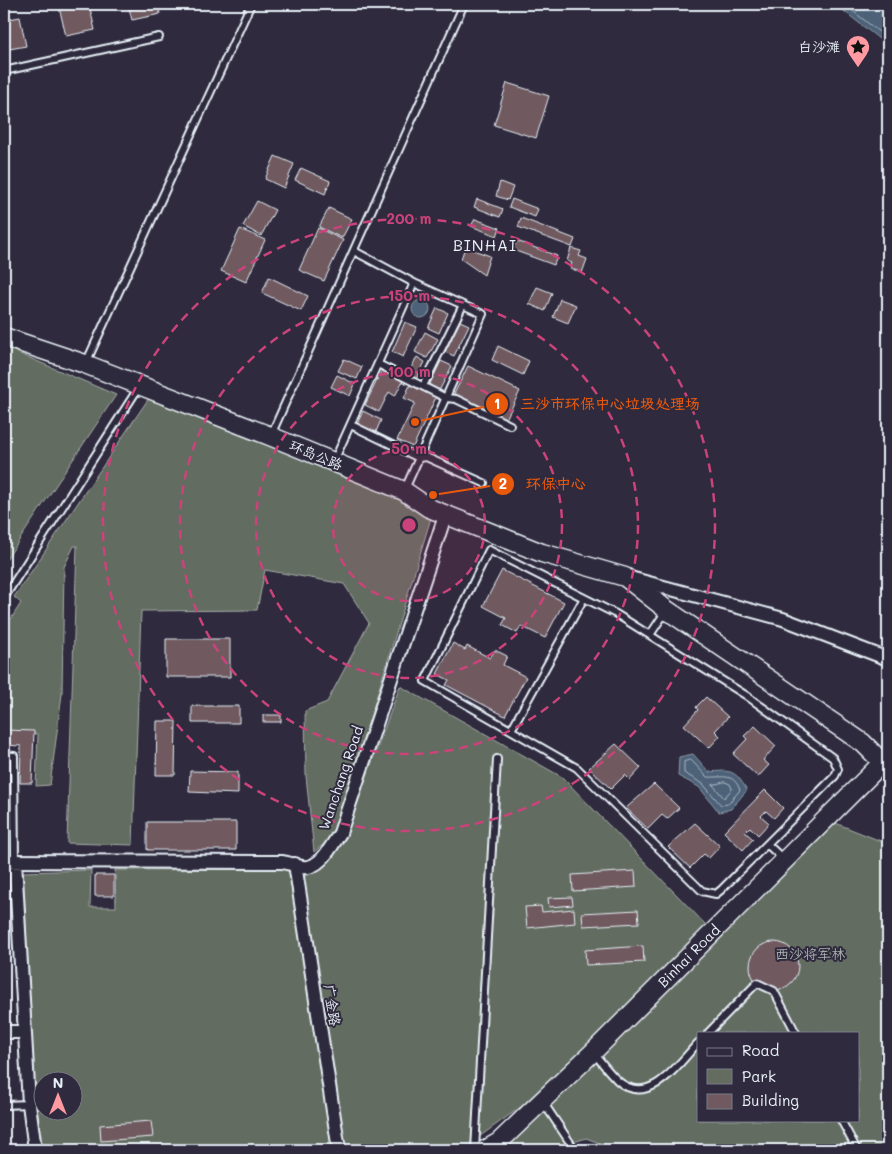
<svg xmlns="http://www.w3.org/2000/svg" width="892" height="1154" viewBox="0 0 892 1154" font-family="Mali,'LXGW WenKai TC',sans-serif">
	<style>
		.green { fill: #646c60; stroke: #a6aeac; fill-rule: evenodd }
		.water { fill: #4d6278; stroke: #8b9bab }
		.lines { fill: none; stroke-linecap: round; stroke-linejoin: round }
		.shore { stroke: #aab8c5; stroke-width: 1 }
		.building { fill: #705a60; stroke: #e8f1f8 }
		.lane-casing { stroke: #e8f1f8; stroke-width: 10 }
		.street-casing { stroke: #e8f1f8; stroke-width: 16 }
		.secondary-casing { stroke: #e8f1f8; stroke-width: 21 }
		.lane { stroke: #2f2a3d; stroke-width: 6 }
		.street { stroke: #2f2a3d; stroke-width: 12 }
		.secondary { stroke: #2f2a3d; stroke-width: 18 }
		.ring { fill: none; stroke: #ca437a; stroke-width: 2.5; stroke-dasharray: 9 6 }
		.labels { text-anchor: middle; stroke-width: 4; stroke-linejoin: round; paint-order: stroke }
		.poi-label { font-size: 14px; fill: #e8f1f8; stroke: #2f2a3d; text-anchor: end }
		.street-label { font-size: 14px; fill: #e8f1f8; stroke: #2f2a3d }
		.park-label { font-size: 14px; fill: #adb5b4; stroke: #2f2a3d }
		.quarter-label { font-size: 16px; letter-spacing: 1px; fill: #e8f1f8; stroke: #2f2a3d }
		.centre { fill: #ca437a; stroke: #2f2a3d; stroke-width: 2.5 }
		.ring-label { font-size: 15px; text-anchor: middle; font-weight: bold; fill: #ca437a; stroke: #2f2a3d; stroke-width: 4; stroke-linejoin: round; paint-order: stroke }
		.leader { fill: none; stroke: #e8590c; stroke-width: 2 }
		.callout-dot { fill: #e8590c; stroke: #2f2a3d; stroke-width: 2 }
		.mark-label { font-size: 15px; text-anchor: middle; font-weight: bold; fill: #fff }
		.callout-label { font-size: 15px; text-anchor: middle; font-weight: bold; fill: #e8590c; stroke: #2f2a3d; stroke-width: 4; stroke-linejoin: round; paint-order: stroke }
	</style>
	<rect width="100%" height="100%" fill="#2f2a3d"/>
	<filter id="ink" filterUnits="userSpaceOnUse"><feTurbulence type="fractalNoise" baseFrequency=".02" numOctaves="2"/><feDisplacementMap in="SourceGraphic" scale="10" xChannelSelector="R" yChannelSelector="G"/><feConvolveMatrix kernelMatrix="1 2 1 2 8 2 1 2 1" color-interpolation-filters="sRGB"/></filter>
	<g filter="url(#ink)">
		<!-- green -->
		<path class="green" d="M4 347 116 395 4 563Z
			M151 395 429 508 431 518 338 824 324 844 314 852 306 776 305 711 327 702 369 623 344 584 265 570 257 610 141 611 133 845 67 843 77 546H74L64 567 62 694 50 785 36 786 38 734 4 732V630L21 603 14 597Z
			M400 686 562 777 709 928 533 1098 461 1150H43L36 1104 23 872 91 870 90 907H116L115 870 286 869 304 877 326 863 346 833ZM42 1082H72V1112H42Z
			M833 822 888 844V1150H613L610 1147 586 1138 562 1146 560 1150H493L522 1133ZM698 1033H858V1120H698Z"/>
		<!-- water -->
		<path class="water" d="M835 4H888V46Z
			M412 309a9 9 0 1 1 18 0a9 9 0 1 1-18 0Z
			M693 754 709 772C732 770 735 770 747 790L731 809 719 812 699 787 678 776 679 757Z"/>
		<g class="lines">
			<!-- shore -->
			<path class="shore" d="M844 4 888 39
				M691 760 707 777C723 778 733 772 740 790L728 804 721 805 703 784 684 773V762Z
				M725 782 730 784 732 789 724 798 713 785Z"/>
		</g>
		<!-- building -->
		<path class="building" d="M75 4H89L95 30 66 36 59 7Z
			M128 4H158L160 14 132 20Z
			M20 17 26 46 4 50V20Z
			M507 83 549 96 536 138 494 125Z
			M275 156 294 164 284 188 265 179Z
			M301 168 330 181 325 194 295 180Z
			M500 182 513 187 508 200 496 196Z
			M477 199 503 209 500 217 474 207Z
			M512 199 538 209 535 217 509 207Z
			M257 201 275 210 261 236 243 226Z
			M329 208 352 219 342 238 319 227Z
			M521 218 575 239 572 247 518 227Z
			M475 219 500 228 497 236 471 226Z
			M318 228 343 240 324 281 299 270Z
			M240 229 265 240 246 282 221 271Z
			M517 241 557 256 554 265 513 250Z
			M465 247 490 256 484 275 461 259Z
			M571 248 581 251 579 256 587 259 582 273 570 268 572 263 567 261Z
			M269 277 308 296 301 311 262 293Z
			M537 287 552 293 545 311 529 304Z
			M560 299 576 305 568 323 553 317Z
			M437 308 448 313 439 333 428 328Z
			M460 321 469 325 454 356 445 352Z
			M405 322 417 327 403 357 392 352Z
			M425 332 438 339 427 358 415 352Z
			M498 346 529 361 523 375 492 360Z
			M417 357 425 362 416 379 407 375Z
			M344 359 362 367 357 379 338 371Z
			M441 361 452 366 439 391 429 386Z
			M468 366 520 391 506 419 454 394Z
			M382 370 403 380 395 396 389 392 379 412 365 405Z
			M337 375 355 384 350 396 331 387Z
			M411 383 437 395 413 447 397 440 415 403 404 398Z
			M363 411 381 420 376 432 357 424Z
			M502 570 564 602 545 638 521 626 517 633 502 625 506 618 483 606Z
			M166 639H230V677H166Z
			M453 643 465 650 467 646 490 658 495 650 507 656 503 665 526 677 505 716 446 685 449 680 437 674Z
			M706 697 728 717 715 731 720 736 709 748 684 725 698 710 696 707Z
			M192 706H239V723H192Z
			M263 715H281V722H263Z
			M157 721H176L175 775H156Z
			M755 726 776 746 763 760 769 765 758 777 733 754 747 739 744 736Z
			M4 730 34 731 32 783H20L21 746 4 745Z
			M616 744 641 768 630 780 625 775 611 789 589 768Z
			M190 771 238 772V794L189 792Z
			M654 784 679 808 667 819 662 815 648 829 626 808Z
			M765 790 783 808 774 818 766 811 761 816 769 823 758 835 750 827 745 832 753 839 743 850 724 832Z
			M147 822H236V850H147Z
			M695 823 720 846 709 858 704 854 690 868 668 847Z
			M635 871 636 887 573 891 572 875Z
			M95 875H114V896H95Z
			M572 897 573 905 549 907 548 898Z
			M541 906 542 912 574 909 575 923 527 928 525 907Z
			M638 910 639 923 583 926 582 913Z
			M750 966a24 24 0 1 1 48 0a24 24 0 1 1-48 0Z
			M643 946 644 962 586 965 585 950Z
			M151 1121 153 1137 101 1141 100 1125Z"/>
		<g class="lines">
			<!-- lane casing -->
			<g class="lane-casing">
				<path id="lane" d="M4 71 159 37
					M354 251 414 283
					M86 363 251 4
					M378 364 446 398 456 399 510 425
					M423 386 463 305
					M351 425 419 458 426 457 484 483
					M271 435 464 4
					M334 461 414 283 483 314 405 489
					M489 550 616 614 747 696 833 758 838 769 835 776 721 890 716 894 702 891 577 768 425 681Z
					M4 598 139 387
					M650 635 666 611
					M511 730 584 598
					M4 755 14 756 15 861
					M767 844 784 860
					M708 1033 757 983 774 991 796 1033
					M594 1053C601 1062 609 1072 617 1080 649 1109 678 1064 698 1043
					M543 1102 575 1150
					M4 1105 29 1104
					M841 1120 857 1150
					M475 1150 497 759
					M598 1150 599 1148 602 1150"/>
			</g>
			<!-- street casing -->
			<g class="street-casing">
				<path id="street" d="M630 578 783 619 888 659
					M4 861 282 862C289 863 296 866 302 867 320 870 332 845 340 833L446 513
					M15 861 29 1104 35 1150
					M295 864 339 1150
					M4 1032H24"/>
			</g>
			<!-- secondary casing -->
			<g class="secondary-casing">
				<path id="secondary" d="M4 337 85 364 270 436 404 491 429 508 542 553 625 577 667 610 863 743 888 768
					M485 1150 499 1142 593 1052 888 757"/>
			</g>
			<!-- lane -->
			<use href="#lane" class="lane"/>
			<!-- street -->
			<use href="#street" class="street"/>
			<!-- secondary -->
			<use href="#secondary" class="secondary"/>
		</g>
	</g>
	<!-- distance rings -->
	<circle cx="409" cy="525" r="76" fill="#ca437a" fill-opacity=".12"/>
	<g class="ring">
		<circle cx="409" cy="525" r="76"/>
		<circle cx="409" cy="525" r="153"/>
		<circle cx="409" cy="525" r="229"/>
		<circle cx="409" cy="525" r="306"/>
	</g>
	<!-- icons -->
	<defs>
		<g id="sight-pin" transform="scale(1.25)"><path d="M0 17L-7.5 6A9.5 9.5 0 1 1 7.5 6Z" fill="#ff9aa2" stroke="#2f2a3d"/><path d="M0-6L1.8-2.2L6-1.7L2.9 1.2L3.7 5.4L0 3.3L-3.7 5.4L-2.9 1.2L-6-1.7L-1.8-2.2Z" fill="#111"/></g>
	</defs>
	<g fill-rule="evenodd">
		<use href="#sight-pin" x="858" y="47"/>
	</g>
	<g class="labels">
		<!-- poi labels -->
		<g class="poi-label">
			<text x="840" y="52">白沙滩</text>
		</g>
		<!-- street labels -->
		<g class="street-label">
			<text transform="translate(316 455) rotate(22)" y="5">环岛公路</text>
			<text transform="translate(341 778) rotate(-71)" y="5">Wanchang Road</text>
			<text transform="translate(689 956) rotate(-45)" y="5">Binhai Road</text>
			<text transform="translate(332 1005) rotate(81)" y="5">广金路</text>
		</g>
		<!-- park labels -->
		<g class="park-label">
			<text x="810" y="959">西沙将军林</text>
		</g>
		<!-- quarter labels -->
		<g class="quarter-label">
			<text x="485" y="251">BINHAI</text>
		</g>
	</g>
	<circle cx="409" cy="525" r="8" class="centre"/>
	<g class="ring-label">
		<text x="409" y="224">200 m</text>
		<text x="409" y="301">150 m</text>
		<text x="409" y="377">100 m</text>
		<text x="409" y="454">50 m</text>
	</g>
	<!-- callouts -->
	<path class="leader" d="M415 422L497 404M433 495L503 484"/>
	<g class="callout-dot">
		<circle cx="415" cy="422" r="5"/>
		<circle cx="433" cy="495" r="5"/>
		<circle cx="497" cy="404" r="12"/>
		<circle cx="503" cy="484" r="12"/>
	</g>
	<g class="mark-label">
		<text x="497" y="409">1</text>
		<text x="503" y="489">2</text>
	</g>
	<g class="callout-label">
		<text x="610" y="409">三沙市环保中心垃圾处理场</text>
		<text x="556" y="489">环保中心</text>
	</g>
	<!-- margin -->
	<rect width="892" height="1154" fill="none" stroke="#2f2a3d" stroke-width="20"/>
	<rect x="10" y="10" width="872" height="1134" fill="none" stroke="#e8f1f8" stroke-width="2" filter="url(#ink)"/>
	<!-- legend -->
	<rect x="697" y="1032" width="162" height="90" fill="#2f2a3d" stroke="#797a88"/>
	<rect x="707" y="1048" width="25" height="8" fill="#2f2a3d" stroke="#797a88"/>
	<text x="742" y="1056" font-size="15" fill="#e8f1f8">Road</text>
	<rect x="707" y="1069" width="25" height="15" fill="#646c60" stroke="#797a88"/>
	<text x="742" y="1082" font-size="15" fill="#e8f1f8">Park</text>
	<rect x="707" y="1094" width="25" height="15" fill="#705a60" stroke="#797a88"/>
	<text x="742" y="1106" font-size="15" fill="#e8f1f8">Building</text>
	<!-- north arrow -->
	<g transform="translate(58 1096)"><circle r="24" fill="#2f2a3d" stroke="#797a88"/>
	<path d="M0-4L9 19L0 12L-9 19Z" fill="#ff9aa2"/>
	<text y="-8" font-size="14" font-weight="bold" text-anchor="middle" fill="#e8f1f8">N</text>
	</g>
</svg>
